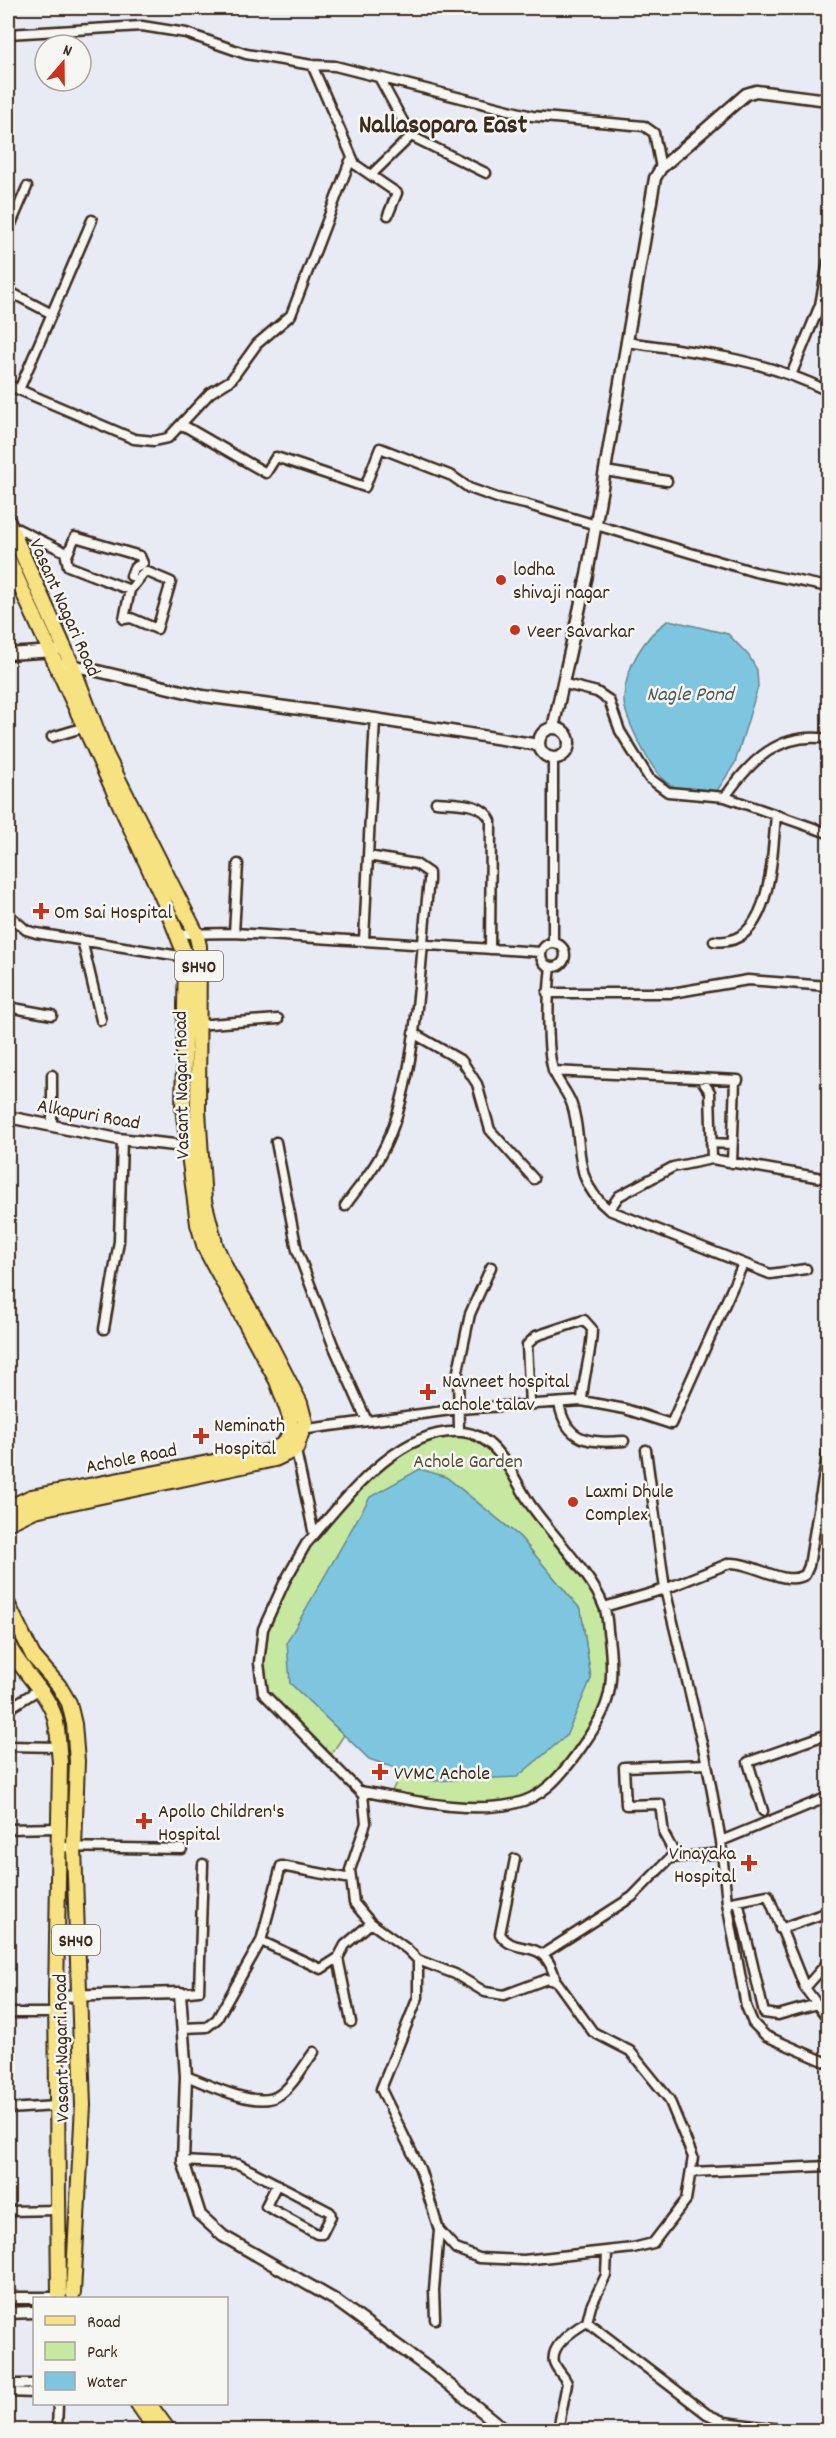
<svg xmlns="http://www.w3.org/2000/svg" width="836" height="2438" viewBox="0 0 836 2438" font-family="Dekko,sans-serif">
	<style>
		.green { fill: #c6e8a1; stroke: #808960; stroke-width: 1.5 }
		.water { fill: #7ec6df; stroke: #638892; stroke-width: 1.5 }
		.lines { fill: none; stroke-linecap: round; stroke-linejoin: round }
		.minor-casing { stroke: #3b2a1e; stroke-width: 13 }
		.tertiary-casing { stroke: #3b2a1e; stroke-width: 15 }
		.primary-casing { stroke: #3b2a1e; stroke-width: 18 }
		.minor { stroke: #f6f6f2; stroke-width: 8 }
		.tertiary { stroke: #f6f6f2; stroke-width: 10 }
		.primary { stroke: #f7e281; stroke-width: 14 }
		.poi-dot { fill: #c8321e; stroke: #f6f6f2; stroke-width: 2 }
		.labels { text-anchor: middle; stroke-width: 5; stroke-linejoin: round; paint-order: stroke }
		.shield { fill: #f6f6f2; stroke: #73675e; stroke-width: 1.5 }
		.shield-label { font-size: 18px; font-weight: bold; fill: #3b2a1e }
		.poi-label { font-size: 20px; fill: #3b2a1e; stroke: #f6f6f2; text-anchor: start }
		.street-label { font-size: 20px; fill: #3b2a1e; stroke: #f6f6f2 }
		.park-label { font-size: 20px; fill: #575038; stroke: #f6f6f2 }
		.water-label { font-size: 21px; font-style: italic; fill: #4f5958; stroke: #f6f6f2 }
		.district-label { font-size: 26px; font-weight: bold; fill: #3b2a1e; stroke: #f6f6f2 }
	</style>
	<rect width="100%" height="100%" fill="#e8ebf4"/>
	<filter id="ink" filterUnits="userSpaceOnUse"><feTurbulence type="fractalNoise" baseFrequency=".0167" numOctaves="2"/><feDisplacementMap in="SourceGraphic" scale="12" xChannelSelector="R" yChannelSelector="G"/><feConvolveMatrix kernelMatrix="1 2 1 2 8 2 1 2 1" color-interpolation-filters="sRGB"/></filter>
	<g filter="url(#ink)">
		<!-- green -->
		<path class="green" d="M480 1435 501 1455 604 1607 613 1668 603 1714 557 1781 515 1804 455 1805 391 1793 402 1771 432 1781 591 1679 581 1610 520 1537 446 1477 290 1683 344 1735 329 1758 263 1693 259 1663 263 1629 306 1544 389 1456 430 1437Z"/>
		<!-- water -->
		<path class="water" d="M669 620 728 634 749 656 757 670 758 687 735 763 717 791C703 790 679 792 667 783 652 772 622 715 624 697 626 667 644 636 669 620Z
			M420 1469 446 1477 520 1537 581 1610 591 1679 566 1736 517 1777 432 1781 369 1759 290 1683 287 1642 370 1497Z"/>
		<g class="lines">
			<!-- minor casing -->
			<g class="minor-casing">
				<path id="minor" d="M8 34 142 26 186 33 246 54 312 65 335 66 532 116 644 126 654 133 661 168
					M312 65 355 164
					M380 79 411 136 486 173
					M371 175 411 136
					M8 231 27 187
					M8 291 52 314
					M626 342C700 352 760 358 828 391
					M792 373 820 305 828 262
					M8 385 134 439 154 441 168 438 210 393 231 380 257 344 291 315 350 161 397 193 388 215
					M19 390 92 220
					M181 424 266 473 276 457 365 487 380 448 452 476 469 488 497 498 525 504 755 572 828 587
					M605 471 667 481
					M8 524 65 552 68 566 130 590
					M67 556 75 537 140 556 143 563 134 568 131 576
					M145 571 171 582 157 629 131 618 124 619 130 590Z
					M565 684 597 692 609 700 620 731 649 778 668 792 725 797C751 760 780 731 828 739
					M52 737 82 728
					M725 797 828 833
					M436 802C454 804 483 801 491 821L490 949
					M8 914 26 930 36 933 186 957
					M234 933 238 864
					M177 934 234 933 541 952
					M82 940 101 1020
					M364 940 368 856
					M714 941C772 949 772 854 776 815
					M541 955a12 12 0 1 1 24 0a12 12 0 1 1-24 0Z
					M553 943V758
					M551 967C548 988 546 1054 554 1072 559 1084 568 1093 572 1105 585 1146 570 1178 609 1210L770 1274 806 1269
					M547 993H672L748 980 828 986
					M8 1007 52 1015
					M196 1025 278 1019
					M413 1033 462 1061 477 1084 490 1130 534 1179
					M553 1071 738 1080
					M701 1079 710 1092 712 1159
					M52 1125V1075
					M276 1142 297 1250 333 1345 367 1421
					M711 1143 732 1144
					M732 1163 735 1080
					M345 1206C357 1189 372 1172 381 1154 419 1085 419 960 429 881V873L416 864 368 856 375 719
					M609 1210 619 1196 673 1167 712 1159 828 1179
					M104 1329 119 1241 122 1140
					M559 1403C566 1443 590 1443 624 1441
					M530 1405 527 1345 536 1336 584 1320 592 1329C592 1353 583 1376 582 1401
					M300 1430 459 1409 582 1401 625 1409 671 1424 743 1264
					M459 1431 458 1371 470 1314 491 1267
					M295 1446 314 1535 306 1544 285 1581 263 1629 259 1663 263 1693 363 1795 366 1823 350 1870 354 1903 371 1923 407 1949 418 1960V1997L381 2089 420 2169 439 2230 456 2249 479 2258 524 2260 633 2248 653 2243 686 2200 693 2157 669 2099 630 2051 593 2032 557 1982 547 1979 504 1995 485 1992 455 1974 418 1960
					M646 1450 665 1589 730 1563C753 1562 784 1587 805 1575L809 1566 828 1449
					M820 1496 828 1498
					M314 1535C349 1494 401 1427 462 1432 498 1435 512 1476 530 1504 550 1533 593 1576 604 1607 608 1616 607 1628 609 1638 616 1694 608 1710 576 1755 559 1778 542 1798 513 1804 464 1814 408 1799 360 1791
					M604 1607 665 1589 707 1764 721 1841 727 1903 746 2006 753 2023 766 2036 828 2063
					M8 1709 38 1690
					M8 1746 58 1747
					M763 1811 748 1762 828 1734
					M8 1829 58 1828
					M721 1841 828 1797
					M57 1847 182 1849
					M676 1856 664 1834 660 1804 626 1805 624 1767 707 1764
					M515 1859 500 1934C516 1959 545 1932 556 1982
					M738 1901 764 2013 778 2015 817 2004
					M727 1903 768 1895 805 1988 828 2019
					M780 1929 828 1912
					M543 1954 632 1897 670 1858 722 1853
					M338 1958 321 1969 261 1941 281 1866 351 1879
					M805 1988 828 1962
					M180 1993 199 1991 203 1864
					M8 2013H56
					M351 2022 338 1958 345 1945 371 1923
					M183 2028 207 2027 217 2019 261 1941
					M8 2055 10 2058V2074L8 2075
					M186 2076C208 2084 258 2110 279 2095 293 2086 304 2065 314 2052
					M8 2109 56 2106
					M183 2161 238 2164 330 2212 331 2216 322 2234H317L266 2206 277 2184
					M691 2172 828 2166
					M8 2211 58 2210
					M435 2319 434 2290 439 2230
					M587 2322 707 2414 725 2422 787 2430
					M8 2384H34
					M8 2392 34 2393
					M57 2430 58 2404
					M558 2430 567 2383C564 2376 556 2369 554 2362 550 2345 575 2329 587 2322L591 2306 606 2275 607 2251"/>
			</g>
			<!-- tertiary casing -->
			<g class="tertiary-casing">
				<path id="tertiary" d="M8 654 55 651
					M55 665H72L203 696 375 719 539 745
					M553 728 587 575 655 178 661 168 746 94 756 91 828 100
					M539 743a15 15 0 1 1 30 0a15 15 0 1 1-30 0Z
					M8 1117 118 1139 194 1147
					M56 1996 180 1993 186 2076 183 2161 200 2215 223 2236 335 2300 431 2370 505 2430
					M8 2298H55
					M8 2313 34 2312"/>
			</g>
			<!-- primary casing -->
			<g class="primary-casing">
				<path id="primary" d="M8 522 72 665 106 755 196 933 199 946 198 1111 204 1201 216 1247 228 1273 263 1331 300 1403 305 1422 296 1449 275 1459 35 1510 8 1523
					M8 559 164 901 186 957 183 1108 198 1224 205 1248 277 1381 290 1417 291 1431 284 1444 271 1451 31 1497 8 1508
					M8 1605 33 1656 59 1686 69 1703 74 1724 77 1761 74 1848 83 2105 73 2293
					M8 1644C19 1669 45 1689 54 1715 59 1730 58 1746 60 1762L56 1996 59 2295
					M138 2404 156 2430
					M149 2404 168 2430"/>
			</g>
			<!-- minor -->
			<use href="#minor" class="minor"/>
			<!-- tertiary -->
			<use href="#tertiary" class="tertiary"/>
			<!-- primary -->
			<use href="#primary" class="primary"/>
		</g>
	</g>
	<!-- markers -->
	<g class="poi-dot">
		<circle cx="501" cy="580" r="6"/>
		<circle cx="515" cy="630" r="6"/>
		<path d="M38 902h6v6h6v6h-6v6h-6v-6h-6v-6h6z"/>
		<path d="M425 1383h6v6h6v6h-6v6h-6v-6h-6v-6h6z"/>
		<path d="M198 1427h6v6h6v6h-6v6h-6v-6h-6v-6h6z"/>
		<circle cx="573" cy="1502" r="6"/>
		<path d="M377 1763h6v6h6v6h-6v6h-6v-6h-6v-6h6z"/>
		<path d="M141 1812h6v6h6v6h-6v6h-6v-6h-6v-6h6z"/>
		<path d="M746 1854h6v6h6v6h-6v6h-6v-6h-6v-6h6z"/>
	</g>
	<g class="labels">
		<!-- shield labels -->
		<g class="shield">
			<rect x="175" y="951" width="48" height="30" rx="4.5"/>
			<rect x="52" y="1925" width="48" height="30" rx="4.5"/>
		</g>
		<g class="shield-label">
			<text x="199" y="972">SH40</text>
			<text x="76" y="1946">SH40</text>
		</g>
		<!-- poi labels -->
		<g class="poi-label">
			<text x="513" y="575">lodha<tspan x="513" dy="23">shivaji nagar</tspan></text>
			<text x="527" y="637">Veer Savarkar</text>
			<text x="54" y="918">Om Sai Hospital</text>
			<text x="442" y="1387">Navneet hospital<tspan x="442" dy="23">achole talav</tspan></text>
			<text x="214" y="1431">Neminath<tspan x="214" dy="23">Hospital</tspan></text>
			<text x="585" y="1497">Laxmi Dhule<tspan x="585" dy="23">Complex</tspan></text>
			<text x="394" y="1779">VVMC Achole</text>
			<text x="158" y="1817">Apollo Children's<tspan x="158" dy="23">Hospital</tspan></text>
			<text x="736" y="1859" text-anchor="end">Vinayaka<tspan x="736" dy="23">Hospital</tspan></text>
		</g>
		<!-- street labels -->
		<g class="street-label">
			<text transform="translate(66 607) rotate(66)" y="7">Vasant Nagari Road</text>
			<text transform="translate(180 1085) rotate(-91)" y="7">Vasant Nagari Road</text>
			<text transform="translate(89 1113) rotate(10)" y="7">Alkapuri Road</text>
			<text transform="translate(131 1457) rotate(-11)" y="7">Achole Road</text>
			<text transform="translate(60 2048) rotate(-91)" y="7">Vasant Nagari Road</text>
		</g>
		<!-- park labels -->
		<g class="park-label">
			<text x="468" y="1467">Achole Garden</text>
		</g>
		<!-- water labels -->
		<g class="water-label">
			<text x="690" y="700">Nagle Pond</text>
		</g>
		<!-- district labels -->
		<g class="district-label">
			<text x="443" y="132">Nallasopara East</text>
		</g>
	</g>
	<!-- margin -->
	<rect width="836" height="2438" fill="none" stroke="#f6f6f2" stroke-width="30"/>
	<rect x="15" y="15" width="806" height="2408" fill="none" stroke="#3b2a1e" stroke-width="2" filter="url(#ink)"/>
	<!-- legend -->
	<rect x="33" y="2297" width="195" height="108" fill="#f6f6f2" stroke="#aba49d" stroke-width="1.5"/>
	<rect x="45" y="2316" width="30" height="9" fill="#f7e281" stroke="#aba49d" stroke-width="1.5"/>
	<text x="87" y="2327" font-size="18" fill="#3b2a1e">Road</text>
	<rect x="45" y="2342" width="30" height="18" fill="#c6e8a1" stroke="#aba49d" stroke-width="1.5"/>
	<text x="87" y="2357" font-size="18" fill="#3b2a1e">Park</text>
	<rect x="45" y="2372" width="30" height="18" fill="#7ec6df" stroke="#aba49d" stroke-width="1.5"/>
	<text x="87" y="2387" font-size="18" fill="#3b2a1e">Water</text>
	<!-- north arrow -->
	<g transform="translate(63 63) rotate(20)"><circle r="28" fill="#f6f6f2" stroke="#aba49d" stroke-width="1.5"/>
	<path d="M0-4.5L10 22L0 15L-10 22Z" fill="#c8321e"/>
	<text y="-9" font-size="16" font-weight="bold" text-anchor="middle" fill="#3b2a1e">N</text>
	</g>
</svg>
